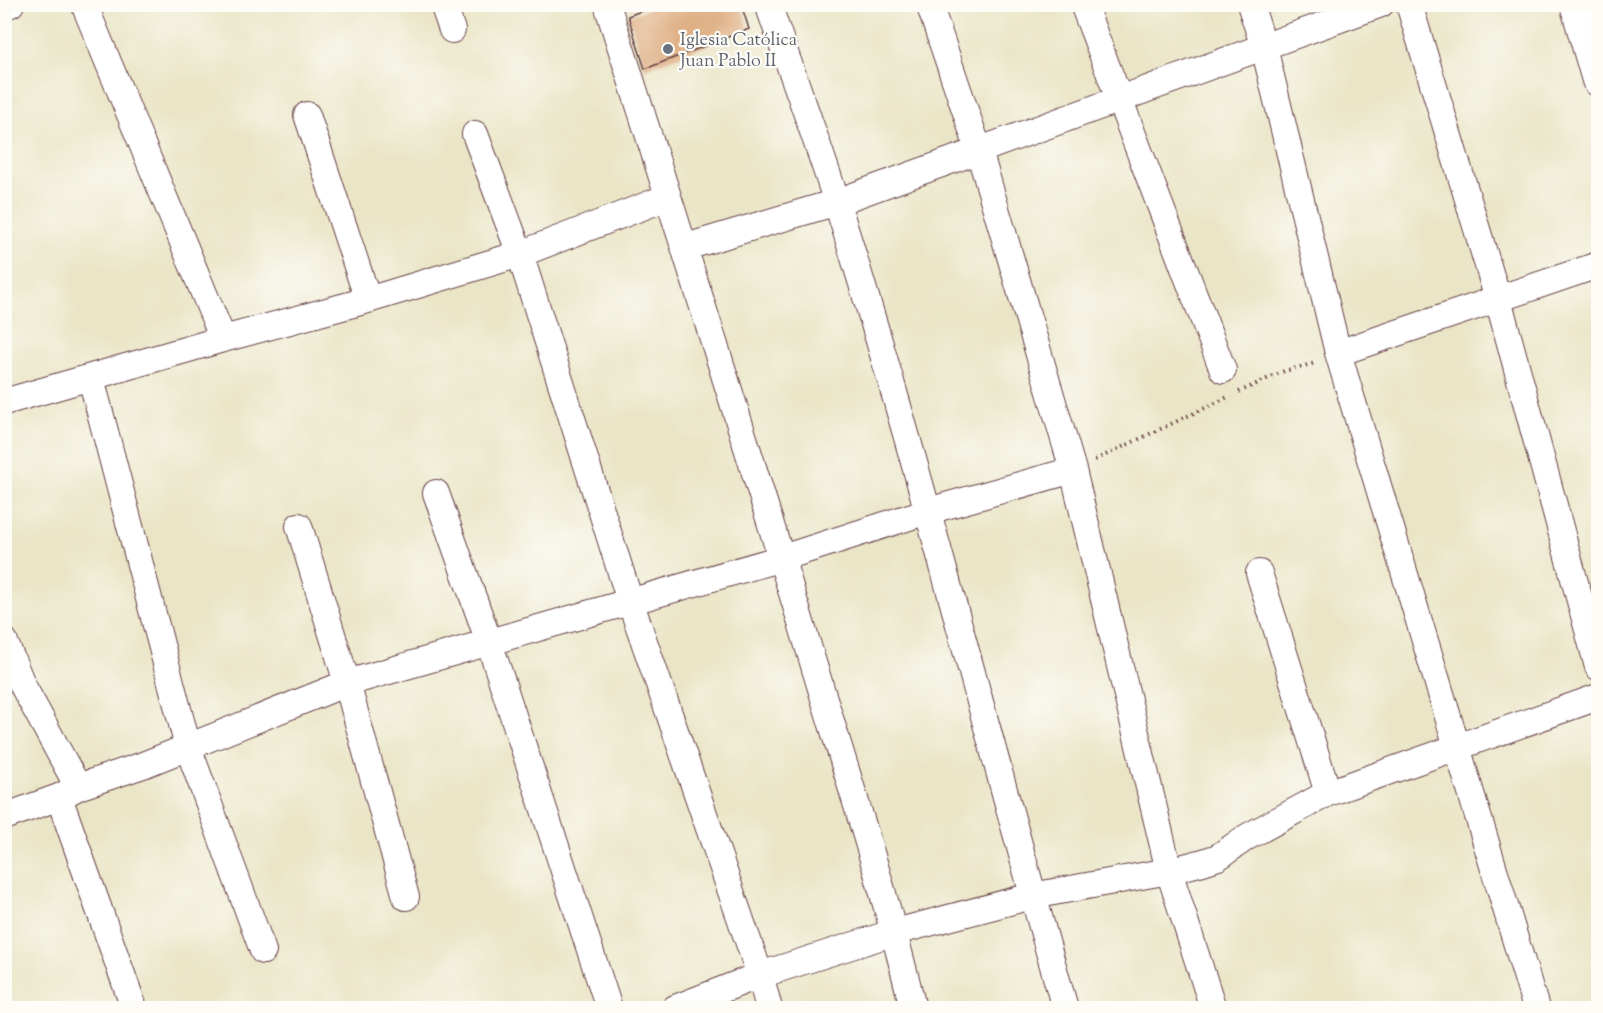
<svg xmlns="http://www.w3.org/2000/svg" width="1603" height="1013" viewBox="0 0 1603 1013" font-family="'Sorts Mill Goudy',serif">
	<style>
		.building { fill: #dead81 }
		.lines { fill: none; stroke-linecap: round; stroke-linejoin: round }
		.minor-casing { stroke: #623d42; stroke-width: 28 }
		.tertiary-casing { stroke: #623d42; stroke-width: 34 }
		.path { stroke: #623d42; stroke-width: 4; stroke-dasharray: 1.5 4.5; stroke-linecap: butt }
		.minor { stroke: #fff; stroke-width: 26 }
		.tertiary { stroke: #fff; stroke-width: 32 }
		.worship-dot { fill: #6b7280; stroke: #fdfcf7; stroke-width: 2 }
		.labels { text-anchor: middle; stroke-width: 4.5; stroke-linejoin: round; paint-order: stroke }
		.worship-label { font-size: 18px; fill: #5b616d; stroke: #fdfcf7; text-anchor: start }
	</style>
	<rect width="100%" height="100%" fill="#fdfcf7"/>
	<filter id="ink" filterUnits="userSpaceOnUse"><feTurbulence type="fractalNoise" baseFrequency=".0167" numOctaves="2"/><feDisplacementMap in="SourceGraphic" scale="12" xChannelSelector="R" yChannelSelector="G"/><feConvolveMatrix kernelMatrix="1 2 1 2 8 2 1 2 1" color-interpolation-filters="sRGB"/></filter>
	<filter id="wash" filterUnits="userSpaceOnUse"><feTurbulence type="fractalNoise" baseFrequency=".008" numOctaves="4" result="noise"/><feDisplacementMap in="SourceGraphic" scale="24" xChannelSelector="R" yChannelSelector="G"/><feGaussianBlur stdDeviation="1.35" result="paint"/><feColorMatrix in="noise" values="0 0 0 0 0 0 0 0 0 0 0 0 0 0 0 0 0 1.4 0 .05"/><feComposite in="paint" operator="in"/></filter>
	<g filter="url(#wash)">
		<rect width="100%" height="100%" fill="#eae5c6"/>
		<g id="blocks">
			<!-- building -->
			<path class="building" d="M660 4H741L749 29 645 69 628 16Z"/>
		</g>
	</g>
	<g filter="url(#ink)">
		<use href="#blocks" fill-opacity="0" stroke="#623d42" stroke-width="1.5"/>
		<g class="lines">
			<!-- minor casing -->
			<g class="minor-casing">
				<path id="minor" d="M84 4 223 339
					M443 4 452 30
					M607 4C676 222 746 440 812 659 847 775 885 890 913 1008
					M768 4C791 71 816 137 837 203 921 469 988 741 1065 1008
					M929 4 979 151 1073 470 1169 871 1213 1008
					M1083 4 1223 370
					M1250 4 1264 47 1338 353 1536 1008
					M1409 4 1498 299 1598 667
					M4 6 11 4
					M307 115 368 300
					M475 134 520 254 630 601 760 975 769 1008
					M686 247 837 202 1381 4
					M1338 353 1598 265
					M91 378 188 747 263 951
					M4 402 223 339 368 300 520 254 668 197
					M436 493 489 642 609 1008
					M299 526 347 683 406 897
					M1259 573 1328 793
					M4 640 23 686 78 787
					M59 797 134 1008
					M4 817 59 797 78 787 143 765 347 683 782 558 928 511 1073 470
					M675 1008 760 975 895 932 1032 896 1169 871 1203 862 1218 857 1247 837 1328 793 1598 697"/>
			</g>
			<!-- tertiary casing -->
			<g class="tertiary-casing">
				<path id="tertiary" d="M1576 4 1598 80"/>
			</g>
			<!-- path -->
			<path class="path" d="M1239 392 1284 371 1316 363
				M1095 460 1230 396"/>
			<!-- minor -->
			<use href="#minor" class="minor"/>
			<!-- tertiary -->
			<use href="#tertiary" class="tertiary"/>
		</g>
	</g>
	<!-- markers -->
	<circle class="worship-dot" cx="668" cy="49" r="6"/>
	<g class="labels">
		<!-- worship labels -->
		<g class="worship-label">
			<text x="680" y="45">Iglesia Católica<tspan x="680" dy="21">Juan Pablo II</tspan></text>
		</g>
	</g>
	<!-- margin -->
	<rect width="1603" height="1013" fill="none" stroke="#fdfcf7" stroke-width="24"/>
</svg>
